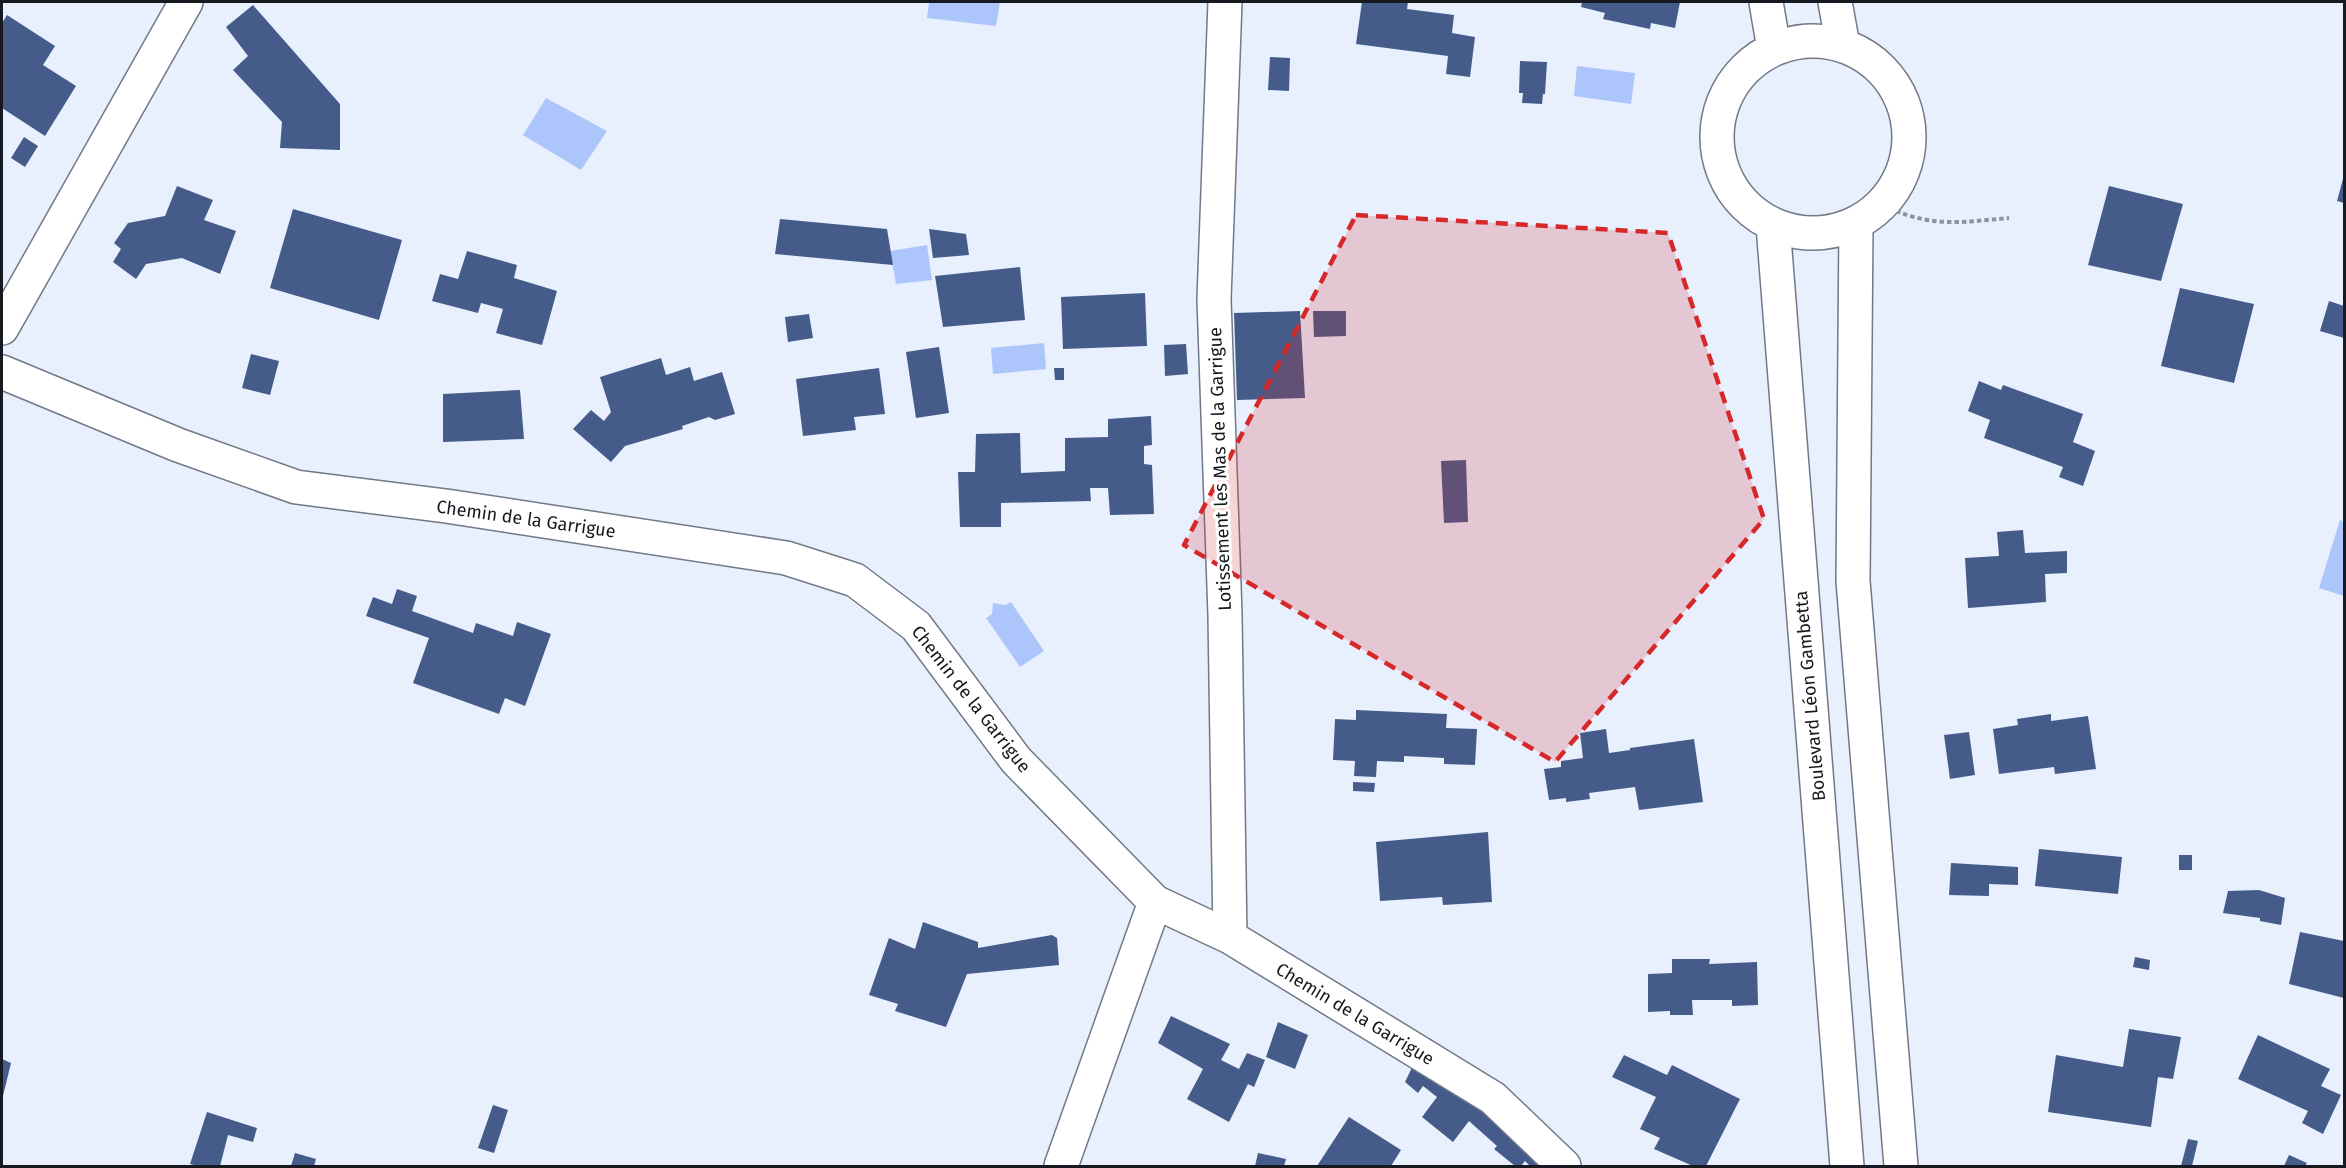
<svg xmlns="http://www.w3.org/2000/svg" width="2346" height="1168" viewBox="0 0 2346 1168" font-family="'Fira Sans',sans-serif">
	<style>
		.water { fill: #acc6fc }
		.building { fill: #455c8b }
		.lines { fill: none; stroke-linecap: round; stroke-linejoin: round }
		.minor-casing { stroke: #717887; stroke-width: 36 }
		.secondary-casing { stroke: #717887; stroke-width: 36 }
		.path { stroke: #8e949e; stroke-width: 4; stroke-dasharray: 4.5 3; stroke-linecap: butt }
		.minor { stroke: #fff; stroke-width: 33 }
		.secondary { stroke: #fff; stroke-width: 33 }
		.marked { fill: #d62828; fill-opacity: 0.2; stroke: #d62828; stroke-width: 4.5; stroke-dasharray: 12 8; stroke-linejoin: round }
		.labels { text-anchor: middle; stroke-width: 6; stroke-linejoin: round; paint-order: stroke }
		.street-label { font-size: 18px; fill: #16191f; stroke: #fff }
	</style>
	<rect width="100%" height="100%" fill="#e8effd"/>
	<!-- water -->
	<path class="water" d="M929 2H1000L996 26 927 18Z
		M1577 66 1635 73 1631 104 1574 96Z
		M546 98 607 131 581 170 523 135Z
		M927 245 932 280 896 284 890 251Z
		M1044 343 1046 369 993 374 991 348Z
		M2340 520 2344 522V596L2319 588Z
		M1011 602 1044 651 1020 667 986 618 992 614 993 603 1005 605Z"/>
	<!-- building -->
	<path class="building" d="M1362 2H1408L1407 9 1454 15 1452 33 1475 37 1470 77 1446 74 1448 56 1356 44Z
		M1582 2H1680L1675 28 1651 23 1650 29 1603 19 1605 13 1581 7Z
		M253 5 340 104V150L280 148 282 122 233 70 248 56 226 27Z
		M7 15 55 46 43 65 76 86 45 136 2 108V23Z
		M1270 57 1290 58 1289 91 1268 90Z
		M1520 61 1547 62 1545 94H1543L1542 104 1522 103 1523 93H1519Z
		M24 137 38 146 25 167 11 158Z
		M2344 175V203L2337 201Z
		M177 186 213 200 204 220 236 231 220 274 182 258 146 264 136 279 113 262 121 249 114 243 128 223 165 216Z
		M2109 186 2183 204 2161 281 2088 265Z
		M293 209 402 240 379 320 270 288Z
		M780 219 887 229 893 265 775 254Z
		M929 229 966 234 969 255 933 258Z
		M467 251 517 265 514 278 557 291 542 345 496 333 503 309 481 303 478 313 432 301 440 274 458 279Z
		M1020 267 1025 320 943 327 935 276Z
		M2180 288 2254 304 2234 383 2161 366Z
		M1145 293 1147 346 1063 349 1061 297Z
		M2329 301 2344 306V338L2320 331Z
		M1300 311 1305 398 1237 400 1234 313Z
		M1313 311H1346V336L1314 337Z
		M809 314 813 338 788 342 785 317Z
		M1186 344 1188 374 1165 376 1164 345Z
		M939 347 949 413 916 418 906 352Z
		M251 354 279 361 270 395 242 388Z
		M661 358 666 375 690 367 694 381 722 372 735 414 715 420 709 417 682 426 683 429 625 446 611 462 573 429 591 410 604 421 611 412 600 377Z
		M879 368 885 414 854 417 856 430 803 436 796 379Z
		M1054 368H1064V380H1055Z
		M1979 381 2001 390 2003 385 2083 414 2073 442 2095 451 2083 486 2059 477 2063 467 1984 438 1990 420 1968 411Z
		M520 390 524 439 443 442V394Z
		M1151 416 1152 445 1144 446V464L1152 465 1154 514 1110 515 1108 488H1090L1091 501 1001 503V527H960L958 472H975L976 434 1020 433 1021 473 1065 471V438L1108 437V419Z
		M1466 460 1468 522 1444 523 1441 461Z
		M2023 530 2025 553 2067 551V573L2045 574 2046 602 1968 608 1965 558 1999 556 1997 532Z
		M397 589 417 596 412 611 473 633 476 623 513 636 517 622 551 634 525 706 505 698 499 714 413 683 429 638 366 616 373 597 392 604Z
		M1356 710 1447 714 1446 728 1477 729 1475 765 1444 764V758L1404 756V762L1377 761 1376 777 1354 776 1355 761 1333 760 1335 719 1356 720Z
		M2051 714V721L2088 716 2096 769 2055 774 2054 767 1999 774 1993 729 2018 725 2017 719Z
		M1606 729 1609 753 1630 750V748L1694 739 1703 802 1639 810 1635 787 1589 793 1590 799 1566 802V798L1549 800 1544 769 1561 767V761L1583 758 1580 733Z
		M1969 732 1975 775 1950 779 1944 735Z
		M1353 782 1375 783 1374 792 1353 791Z
		M1488 832 1492 902 1443 905 1442 897 1380 901 1376 842Z
		M2039 849 2122 857 2118 894 2035 886Z
		M2179 855H2192V870H2179Z
		M1951 863 2018 867V885L1989 884V896L1949 895Z
		M2259 890 2285 898 2281 925 2260 921V918L2223 913 2228 891Z
		M923 922 978 942V948L1052 935 1057 938 1059 965 967 974 946 1027 895 1011 898 1004 869 995 889 938 915 949Z
		M2300 932 2344 941V998L2289 984Z
		M2135 957 2150 960 2149 970 2133 967Z
		M1672 959H1710L1709 964 1757 962 1758 1005 1732 1006V1000H1692L1693 1015H1670V1011L1648 1012V974L1672 973Z
		M1171 1016 1230 1044 1221 1060 1239 1069 1247 1053 1265 1060 1254 1087 1248 1084 1229 1122 1187 1099 1203 1069 1158 1043Z
		M1278 1022 1308 1035 1295 1069 1266 1057Z
		M2129 1029 2181 1037 2173 1079 2158 1077 2151 1127 2048 1112 2056 1055 2123 1067Z
		M2258 1035 2330 1069 2321 1086 2341 1095 2323 1134 2302 1123 2308 1111 2238 1079Z
		M1418 1055 1550 1166H1530L1525 1161 1521 1166H1515L1494 1149 1497 1146 1469 1121 1453 1142 1422 1117 1437 1097 1423 1086 1418 1093 1405 1082Z
		M1624 1055 1667 1075 1672 1065 1740 1099 1706 1166H1693L1654 1149 1660 1138 1640 1129 1656 1097 1612 1077Z
		M2 1059 11 1063 2 1100Z
		M493 1105 508 1110 494 1153 478 1148Z
		M207 1112 257 1128 253 1142 228 1135 220 1166H198L190 1164Z
		M1349 1117 1401 1150 1391 1166H1317Z
		M2188 1139 2198 1141 2192 1166H2181Z
		M295 1153 316 1159 314 1166H291Z
		M1258 1153 1286 1159 1284 1166H1255Z
		M2289 1155 2307 1163 2305 1166H2284Z"/>
	<g class="lines">
		<!-- minor casing -->
		<g class="minor-casing">
			<path id="minor" d="M1225 2 1214 299 1225 615 1230 937
				M2 328 186 2
				M2 372 178 445 296 487 446 506 786 558 855 580 916 626 1016 760 1155 902 1230 937 1493 1098 1564 1166
				M1061 1166 1155 902"/>
		</g>
		<!-- secondary casing -->
		<g class="secondary-casing">
			<path id="secondary" d="M1766 2 1774 49
				M1835 2 1843 46
				M1717 137a96 96 0 1 1 192 0a96 96 0 1 1-192 0Z
				M1856 224 1853 581 1901 1166
				M1773 225 1847 1166"/>
		</g>
		<!-- path -->
		<path class="path" d="M1889 208C1934 228 1962 222 2009 218"/>
		<!-- minor -->
		<use href="#minor" class="minor"/>
		<!-- secondary -->
		<use href="#secondary" class="secondary"/>
	</g>
	<!-- marked area -->
	<path class="marked" d="M1356 215 1668 233 1764 519 1555 762 1184 545Z"/>
	<g class="labels">
		<!-- street labels -->
		<g class="street-label">
			<text transform="translate(1220 469) rotate(-92)" y="6">Lotissement les Mas de la Garrigue</text>
			<text transform="translate(526 519) rotate(8)" y="6">Chemin de la Garrigue</text>
			<text transform="translate(1810 696) rotate(-95)" y="6">Boulevard Léon Gambetta</text>
			<text transform="translate(971 699) rotate(52)" y="6">Chemin de la Garrigue</text>
			<text transform="translate(1355 1014) rotate(31)" y="6">Chemin de la Garrigue</text>
		</g>
	</g>
	<!-- border -->
	<rect width="2346" height="1168" fill="none" stroke="#16191f" stroke-width="6"/>
</svg>
